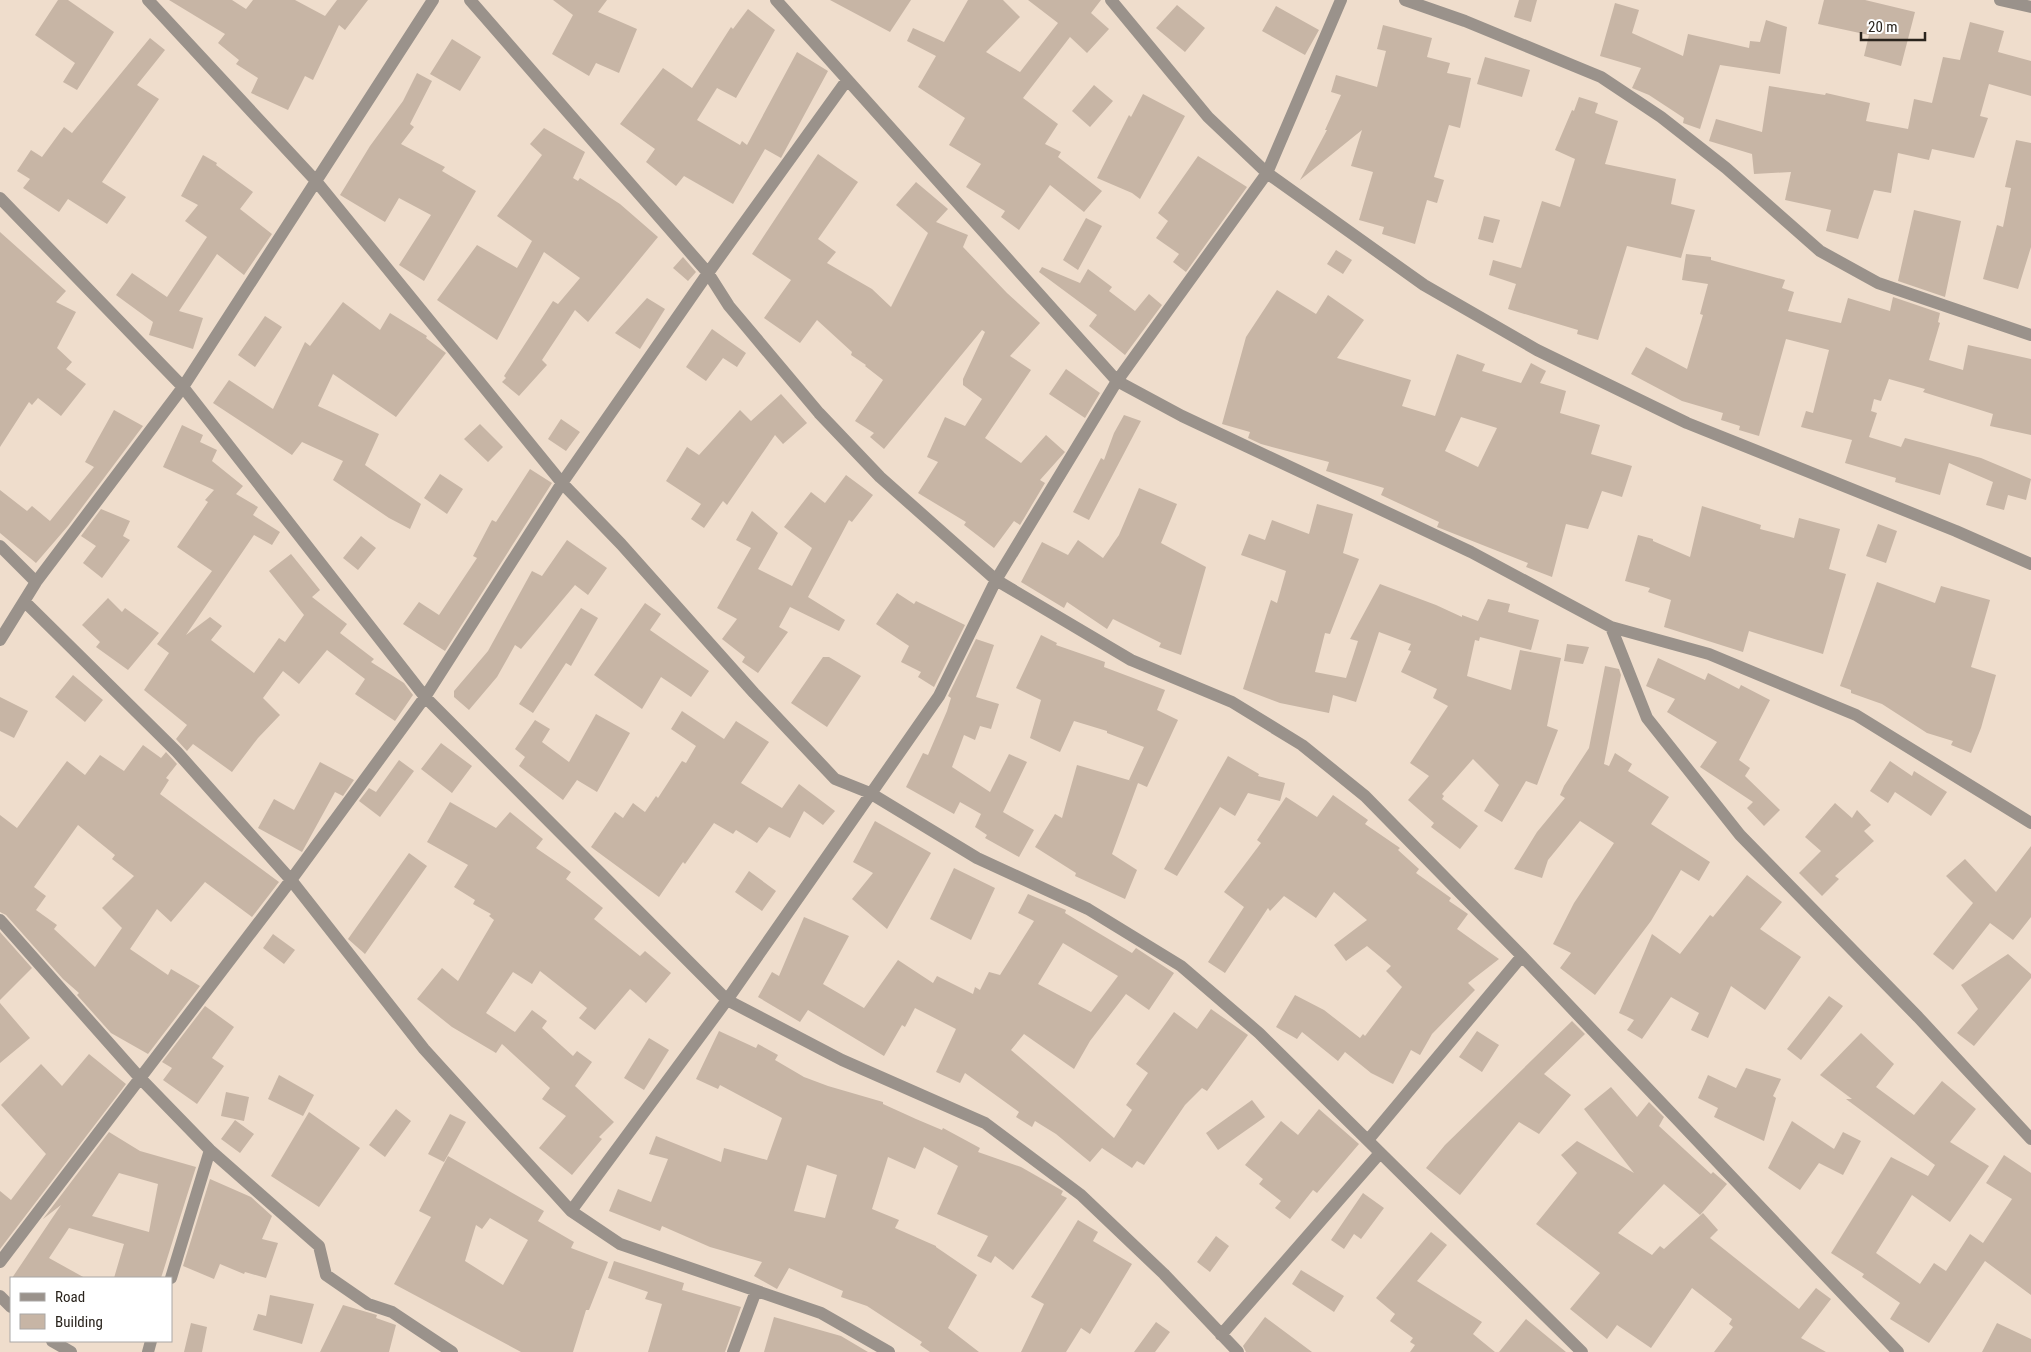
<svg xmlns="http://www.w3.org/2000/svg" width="2031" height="1352" viewBox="0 0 2031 1352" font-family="'Roboto Condensed',sans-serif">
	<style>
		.building { fill: #c7b5a5; fill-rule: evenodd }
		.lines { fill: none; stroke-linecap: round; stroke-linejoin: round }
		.minor { stroke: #9a928b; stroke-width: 12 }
	</style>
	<rect width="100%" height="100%" fill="#efddcc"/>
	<!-- building -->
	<path class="building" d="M58 0H68L114 32 77 90 63 82 75 63 35 35Z
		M169 0H232L246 9 253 0H295L325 16 337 0H368L345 30 339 25 313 80 305 76 288 110 251 93 258 78 236 64 239 60 218 43 225 34Z
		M553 0H607L598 12 637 29 619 73 596 63 589 76 552 54 573 15Z
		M830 0H911L890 32Z
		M968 0H1003L1020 17 986 52 1020 72 1058 23 1028 0H1101L1091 13 1109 29 1087 53 1070 37 1023 98 1058 124 1045 144 1061 152 1058 157 1102 191 1084 212 1050 185 1019 230 1001 217 1005 211 966 187 981 164 949 145 965 118 918 87 936 56 907 41 913 28 944 42Z
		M1519 0H1537L1531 22 1514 17Z
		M1824 0H1865L1915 12 1901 66 1864 56 1869 35 1818 24Z
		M1615 3 1639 10 1632 33 1683 56 1688 34 1749 48 1750 41 1760 42 1766 20 1787 27 1780 74 1720 65 1700 129 1683 123 1684 118 1649 95 1632 88 1641 68 1600 56Z
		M1177 5 1205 28 1185 52 1156 28Z
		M1276 6 1319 30 1305 55 1262 31Z
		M748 9 775 30 736 98 717 88 697 120 740 145 742 141 747 145 797 52 828 71 781 158 765 149 733 204 684 176 676 186 646 162 655 149 620 124 663 68 692 88 731 27 733 29Z
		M1970 22 2004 31 1998 52 2031 61V96L1989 84 1980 116 1988 118 1974 158 1932 149 1929 160 1898 153 1891 193 1874 190 1858 239 1826 231 1831 210 1785 200 1791 172 1754 174 1752 154 1709 141 1716 119 1762 132 1769 86 1825 95 1826 93 1870 103 1866 121 1908 129 1914 99 1932 103 1943 57 1960 60Z
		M1383 25 1432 38 1427 57 1450 63 1447 73 1471 78 1460 128 1449 125 1434 177 1444 180 1437 203 1427 200 1415 244 1382 234 1384 227 1359 220 1373 172 1351 166 1362 130 1300 180 1327 130H1325L1341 95 1331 92 1336 75 1377 87 1386 51 1377 49Z
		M150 38 165 50 137 85 159 99 102 182 126 197 107 224 68 199 59 212 23 188 30 179 17 171 31 150 42 157 64 127 72 133Z
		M452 39 481 57 460 91 430 74Z
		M1485 57 1530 70 1522 97 1477 84Z
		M417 73 432 81 410 124 414 127 401 144 445 167 442 171 476 191 424 281 399 265 431 215 399 198 385 222 340 195 370 146 403 101Z
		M1094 85 1113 101 1090 127 1072 111Z
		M1143 94 1185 116 1140 199 1132 193 1097 178 1129 115 1131 117Z
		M1579 97 1598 103 1595 113 1618 121 1605 164 1676 179 1671 204 1695 210 1681 258 1627 246 1598 340 1577 334 1578 330 1508 309 1516 284 1489 275 1493 260 1521 268 1542 201 1560 207 1575 159 1555 150 1572 110 1574 111Z
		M544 128 585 152 573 178 578 181 580 178 620 204 658 237 588 322 575 310 542 360 547 365 519 396 502 382 506 378 504 376 553 301 558 304 580 278 544 252 497 340 437 300 477 245 517 268 532 241 497 216 542 155 530 144Z
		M2016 140 2031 143V247L2018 289 1983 279 1997 225 2003 227 2011 188 2005 187Z
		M818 154 858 182 818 239 836 252 827 263 872 289 891 307 928 233 896 205 916 182 948 209 936 222 968 235 963 247 1007 293 1040 323 1010 356 1031 370 985 438 1021 463 1046 435 1065 452 1040 480 1045 483 1020 525 1014 521 994 548 964 525 966 522 918 493 938 462 927 457 945 417 965 426 982 399 963 385V379L985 332 982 330 884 449 870 437 874 433 855 421 883 380 865 366 866 365 851 355 852 352 817 320 800 343 764 318 791 280 752 254Z
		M203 155 217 163 216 165 253 192 240 209 272 234 244 275 217 254 179 311 203 318 193 349 149 335 153 322 116 295 132 273 167 297 207 237 185 221 198 205 181 196Z
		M1198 156 1247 187 1186 272 1173 262 1179 254 1156 238 1168 221 1158 213Z
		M1914 210 1961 221 1945 297 1898 281Z
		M1484 216 1500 220 1493 243 1478 239Z
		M1086 218 1102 226 1078 270 1063 260Z
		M0 232 66 291 56 302 76 312 57 348 72 362 66 369 86 384 61 416 38 398 32 405 29 402 0 447Z
		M1336 250 1352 260 1343 274 1327 264Z
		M1686 254 1711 257V260L1785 280 1782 288 1794 292 1788 311 1841 323 1848 298 1890 311 1893 297 1940 313 1938 322 1940 323 1929 360 1963 370 1968 345 2031 359V435L1990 426 1993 414 1923 392 1925 389 1889 379 1881 401 1874 399 1871 411 1877 413 1869 437 1901 447 1905 438 1981 458 2031 479 2026 500 2008 495 2004 510 1986 505 1993 482 1949 463 1940 495 1895 482 1896 478 1845 463 1852 440 1801 427 1806 411 1813 413 1829 350 1786 339 1759 436 1739 430 1740 426 1721 420 1723 413 1682 401 1631 374 1646 347 1687 369 1703 315 1700 314 1708 284 1682 280Z
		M683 257 696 272 688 281 673 268Z
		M1042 267 1080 283 1088 269 1112 287 1109 291 1135 311 1149 294 1162 305 1125 355 1089 326 1097 315 1039 272Z
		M1277 290 1316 314 1328 295 1364 320 1337 358 1411 380 1402 406 1435 416 1457 354 1485 364 1482 371 1521 383 1531 363 1546 371 1540 383 1566 391 1560 413 1600 425 1591 454 1632 466 1622 497 1602 491 1588 529 1566 524 1552 577 1526 567 1528 563 1437 527 1439 522 1381 495 1384 488 1326 471 1329 462 1261 444 1248 438 1250 432 1222 424 1246 337ZM1461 417 1497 428 1478 467 1445 451Z
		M647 298 665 309 640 349 615 333Z
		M343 302 380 330 390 313 427 336 426 338 446 353 396 417 333 374 318 406 379 434 365 465 421 504 410 529 389 518 333 480 343 461 302 442 292 455 213 403 229 380 273 409 305 342 310 346Z
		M265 316 282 327 255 367 238 355Z
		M712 329 746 353 737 367 723 358 706 381 686 367Z
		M1066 369 1100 393 1085 418 1049 394Z
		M781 394 807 423 783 444 775 435 727 505 723 501 704 528 691 519 701 504 666 481 687 447 699 455 740 410 751 421Z
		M114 410 143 426 68 526 36 563 0 533V490L27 511 32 506 50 521 94 467 85 462Z
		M1124 415 1141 421 1089 520 1073 512 1101 458 1104 460 1114 433Z
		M561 419 580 432 566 451 548 439Z
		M480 424 503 447 488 462 464 439Z
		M182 425 203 435 200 442 217 450 212 461 243 486 236 494 258 507 253 515 280 532 272 545 254 535 186 635 210 617 222 626 211 640 254 673 279 638 285 642 304 615 269 571 291 554 320 590 312 597 347 624 340 633 374 659 371 662 404 683 413 695 395 721 355 694 365 679 327 650 299 684 283 671 263 698 280 715 258 738 232 772 193 744 187 751 176 739 187 725 144 690 169 653 157 644 212 571 177 547 208 502 205 500 214 490 163 467Z
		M530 469 552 483 445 651 403 624 419 602 439 615 477 558 473 556 492 520 496 522Z
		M440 474 463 489 447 514 424 498Z
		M846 475 873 495 852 522 849 520 808 597 845 620 839 631 790 607 779 627 788 632 758 673 742 662 745 657 722 639 737 619 717 608 751 548 736 540 752 511 778 533 758 569 792 586 812 548 784 527 811 492 825 503Z
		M1139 488 1177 504 1161 543 1206 567 1181 655 1159 647 1161 643 1113 619 1107 629 1067 602 1064 608 1021 582 1042 542 1068 555 1078 540 1103 558 1119 535Z
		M1317 504 1353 514 1343 553 1359 559 1330 634 1325 633 1315 672 1346 678 1358 641 1350 639 1380 584 1436 605 1462 617V615L1478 621 1488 599 1510 604 1508 612 1539 620 1531 650 1480 637 1479 641 1475 640 1467 676 1511 690 1520 650 1561 658 1547 726 1558 730 1537 785 1526 781 1502 822 1484 811 1499 785 1473 759 1442 794 1444 796 1442 799 1478 826 1460 849 1431 827 1434 823 1408 800 1429 776 1410 763 1448 706 1433 698 1437 689 1401 672 1411 651 1408 650 1411 644 1379 632 1356 702 1333 695 1329 713 1280 703 1243 689 1271 600 1277 603 1286 571 1241 555 1249 534 1265 540 1272 520 1309 534Z
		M1702 506 1761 525 1760 529 1794 538 1799 518 1840 529 1829 569 1846 574 1823 654 1749 631 1743 652 1664 627 1671 600 1648 592 1650 588 1625 581 1638 535 1653 539V541L1690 557Z
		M101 509 130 521 123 536 130 540 102 578 83 563 96 546 81 536Z
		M1878 524 1897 531 1886 563 1866 556Z
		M361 536 376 548 358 570 343 558Z
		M567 540 607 568 588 595 575 585 521 649 515 645 497 677 469 710 454 697V691L488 651 532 571 542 576Z
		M1877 582 1935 603 1941 586 1990 600 1971 667 1996 675 1981 728 1971 753 1951 745 1953 741 1927 733 1882 704 1851 693V690L1840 686Z
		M897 593 914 604 916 601 965 625 934 687 918 677 921 672 901 662 909 646 876 624Z
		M108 598 122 612 125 608 159 633 128 670 96 647 100 642 82 625Z
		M645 603 661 614 650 630 709 671 691 697 661 677 642 709 594 675Z
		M581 608 598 618 571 666 566 663 533 713 519 704Z
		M1041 635 1057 643 1056 645 1105 662 1104 667 1165 690 1157 710 1178 720 1147 787 1138 783 1112 854 1137 870 1125 899 1075 876 1076 873 1035 847 1055 814 1062 818 1077 765 1132 781 1129 780 1144 747 1107 733V731L1074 721 1060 752 1030 738 1041 700 1016 688Z
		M976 639 994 645 976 697 999 704 991 729 980 726 975 740 964 735 952 767 990 792 1009 754 1027 762 1003 812 1034 830 1019 857 985 838 987 835 975 827 981 814 960 802 954 814 906 787 923 753 928 755 947 711 951 698 948 696Z
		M1567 644 1589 647 1583 664 1564 661Z
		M823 657H829L861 676 827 727 791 703Z
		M1658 658 1705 680 1708 673 1739 689 1741 685 1770 700 1739 760 1750 768 1745 776 1780 810 1764 826 1747 808 1753 802 1700 767 1717 742 1667 712 1675 699 1646 686Z
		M1605 666 1619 669 1621 675 1604 764 1609 766 1615 753 1632 764 1628 771 1669 797 1651 824 1710 862 1699 881 1681 870 1651 921 1595 995 1560 968 1571 953 1553 944 1574 903 1614 843 1580 821 1548 860 1542 878 1514 869 1537 832 1565 798 1560 795 1564 786 1589 748Z
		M73 675 103 700 85 722 55 697Z
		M0 697 28 711 14 738 0 731Z
		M682 711 724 739 736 721 769 742 741 783 782 808 799 784 835 811 823 825 804 811 790 838 769 827 757 843 736 830 733 834 714 823 685 864 683 862 659 897 591 847 615 812 623 818 633 803 645 812 656 796 658 798 682 761 686 763 696 746 671 729Z
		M596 714 630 733 597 792 577 780 563 800 519 766 525 757 515 749 535 720 550 729 542 742 569 762Z
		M441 743 472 766 452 793 421 769Z
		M143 745 161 758 166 752 177 764 166 778 169 780 160 794 279 882 252 917 205 882 171 922 157 909 130 949 168 975 171 969 200 986 148 1054 111 1033 77 995 79 993 63 979 6 915 0 912V815L17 828 67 761 85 775 100 755 124 771ZM78 825 115 855 112 859 134 876 102 908 122 928 95 967 54 929 57 925 36 910 46 896 34 887Z
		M1228 756 1259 774 1258 776 1285 783 1280 801 1248 793 1235 816 1220 807 1177 876 1164 869Z
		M399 760 414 771 380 817 359 801 369 788 376 792Z
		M1890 761 1912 776 1914 771 1947 792 1931 816 1895 792 1888 803 1870 791Z
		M320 762 354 780 343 796 335 792 302 852 258 828 274 799 294 810Z
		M1333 795 1368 820 1365 824 1400 848 1398 850 1419 869 1416 873 1451 898 1449 901 1468 914 1457 929 1499 959 1468 983 1475 990 1432 1034 1420 1055 1411 1050 1393 1084 1371 1073 1345 1052 1338 1061 1302 1032 1297 1039 1276 1027 1295 995 1324 1010 1360 1038 1363 1034 1365 1036 1402 987 1386 971 1391 966 1367 946 1346 961 1334 945 1367 920 1334 892 1316 918 1284 896 1270 911 1268 908 1225 973 1208 962 1244 907 1224 892 1261 843 1257 840 1286 797 1317 817Z
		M450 802 496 828 510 812 543 839 536 848 571 872 566 879 603 908 594 919 640 956 645 951 671 973 646 1003 630 989 595 1030 579 1018 587 1008 540 971 532 984 513 972 486 1013 515 1032 532 1010 547 1021 542 1028 573 1056 577 1051 592 1062 575 1086 614 1122 599 1137 602 1139 572 1175 539 1148 566 1116 542 1099 550 1088 502 1044 496 1053 452 1027 417 999 442 968 458 981 494 920 489 916 491 914 473 904 475 900 454 887 468 865 427 842Z
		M1835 803 1852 818 1857 810 1871 825 1864 831 1874 841 1835 876 1839 879 1822 896 1799 873 1821 851 1805 837Z
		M875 821 931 853 887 929 852 899 873 873 853 862Z
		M2031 846V917L2013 940 1990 923 1953 970 1933 954 1973 903 1946 876 1965 859 1996 892Z
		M409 853 427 866 365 954 348 939Z
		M954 868 995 888 971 940 930 919Z
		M749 871 776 891 762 911 735 892Z
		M1747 875 1782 902 1760 929 1801 957 1765 1010 1731 986 1708 1038 1691 1030 1699 1013 1671 997 1642 1039 1627 1030 1634 1020 1619 1013 1652 934 1680 954 1710 915 1713 917Z
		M1028 894 1066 910 1065 913 1132 953 1136 948 1174 973 1149 1010 1126 994 1090 1041 1074 1069 1024 1034 1011 1050 1114 1138 1132 1110 1126 1105 1148 1073 1136 1064 1174 1012 1197 1029 1211 1009 1248 1035 1207 1091 1202 1088 1185 1105 1144 1165 1137 1161 1132 1168 1102 1148 1090 1162 1056 1134 1035 1121 1032 1127 1016 1117 1019 1112 965 1073 960 1083 936 1072 956 1029 915 1008 905 1027 902 1025 884 1056 808 1010 800 1022 758 997 772 972 779 976 804 917 849 936 823 984 864 1008 898 960 933 983 937 976 973 994 975 987 980 990 989 972 1000 975 1034 921 1018 913ZM1063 943 1118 976 1091 1012 1038 984Z
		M0 932 32 968 0 1000Z
		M273 934 295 950 284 964 263 948Z
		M2008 954 2031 974V978L1974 1046 1957 1033 1978 1009 1961 985Z
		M1829 996 1843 1006 1801 1060 1787 1049Z
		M0 1003 30 1038 0 1063Z
		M205 1006 234 1027 212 1058 224 1066 197 1104 163 1080 172 1068 162 1062Z
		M1572 1021 1585 1034 1544 1074 1571 1095 1539 1134 1519 1122 1460 1195 1426 1168 1445 1145Z
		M719 1031 756 1048 758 1044 778 1055 775 1060 804 1077 828 1086 883 1102V1104L916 1119 942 1130 943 1128 980 1148 978 1152 1021 1167 1063 1191 1061 1195 1067 1198 1013 1270 995 1256 991 1263 977 1256 988 1236 937 1214 958 1166 924 1147 915 1169 888 1157 872 1209 899 1220 895 1228 936 1246V1247L977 1275 948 1328 979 1352H930L920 1345 922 1342 867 1306 841 1297 843 1291 789 1268 777 1289 754 1276 762 1262 710 1247 662 1226 660 1231 609 1211 618 1189 651 1202 668 1159 649 1154 656 1136 721 1162 724 1148 767 1160 782 1118 720 1085 718 1089 696 1079ZM807 1165 837 1175 825 1218 794 1211Z
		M1477 1031 1499 1045 1482 1072 1459 1057Z
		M1861 1033 1894 1064 1876 1087 1914 1115 1942 1081 1976 1109 1950 1142 1989 1166 1950 1222 1912 1195 1876 1253 1920 1284 1934 1263 1946 1271 1970 1234 1983 1243 2012 1199 1986 1183 2004 1155 2031 1173V1295L1985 1261 1929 1343 1890 1319 1900 1303 1862 1277 1864 1274 1831 1253 1891 1157 1928 1176 1935 1165 1846 1099H1852L1820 1075Z
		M649 1038 669 1050 644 1090 624 1078Z
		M89 1054 126 1084 0 1249V1191L11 1200 46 1154 1 1105 41 1064 62 1086Z
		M1746 1068 1781 1079 1773 1096 1776 1098 1764 1141 1714 1117 1718 1108 1698 1098 1708 1075 1736 1088Z
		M279 1075 314 1095 303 1116 268 1099Z
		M1611 1087 1637 1117 1649 1102 1664 1117 1659 1126 1711 1174 1713 1172 1727 1184 1700 1215 1664 1184 1618 1233 1652 1255 1660 1246 1664 1249 1703 1213 1718 1230 1710 1238 1799 1309 1816 1288 1831 1299 1801 1338 1826 1352H1714L1733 1327 1729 1324 1732 1319 1692 1288 1651 1348 1617 1325 1607 1339 1570 1309 1600 1273 1536 1224 1577 1173 1561 1155 1577 1141 1634 1173 1584 1109Z
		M226 1092 249 1097 244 1121 221 1116Z
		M1252 1100 1265 1117 1218 1150 1206 1133Z
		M396 1109 411 1121 385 1157 369 1145Z
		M1319 1109 1359 1144 1317 1193 1313 1190 1290 1219 1275 1208 1281 1201 1259 1184 1263 1179 1245 1165 1281 1121 1298 1135Z
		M309 1112 360 1148 319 1207 271 1176Z
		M450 1114 466 1122 444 1162 428 1154Z
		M235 1120 254 1134 240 1153 221 1139Z
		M1792 1121 1834 1149 1843 1132 1861 1141 1843 1175 1819 1163 1800 1190 1768 1168Z
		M109 1132 140 1151 196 1167 161 1278H114L124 1244 69 1228 49 1258 85 1278H12L61 1205 43 1219ZM119 1173 158 1184 149 1232 92 1216Z
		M448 1156 544 1211 538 1221 574 1242 571 1248 608 1262 589 1310H586L573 1352H521L394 1284 431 1217 419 1211ZM490 1218 528 1240 503 1285 465 1261 476 1225 482 1229Z
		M210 1179 251 1197 272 1216 262 1239 278 1243 266 1278 245 1272 244 1274 220 1264 214 1279 183 1266Z
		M1363 1193 1384 1208 1361 1239 1354 1234 1344 1249 1331 1240Z
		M1078 1220 1098 1232 1093 1241 1132 1264 1090 1334 1081 1328 1066 1352H1021L1044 1304 1031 1297Z
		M1431 1232 1447 1245 1417 1281 1482 1322 1473 1334 1495 1352H1410L1415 1345 1410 1342 1413 1338 1390 1321 1395 1314 1376 1298Z
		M1216 1236 1229 1246 1210 1272 1197 1262Z
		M614 1261 684 1283 682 1290 741 1307 725 1352H648L662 1304 645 1299 648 1292 608 1278Z
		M1301 1270 1344 1296 1334 1312 1292 1284Z
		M270 1295 314 1304 302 1344 253 1330 258 1314 266 1316Z
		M343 1305 377 1315 376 1318 396 1325 389 1352H320Z
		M774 1317 841 1336 868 1352H764Z
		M1265 1317 1312 1352H1246L1243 1346Z
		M1526 1319 1566 1352H1499Z
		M1156 1322 1170 1332 1155 1352H1134Z
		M191 1323 207 1327 202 1352H184Z
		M1997 1323 2031 1339V1352H1982Z"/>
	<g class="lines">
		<!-- minor -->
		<path class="minor" d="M148 0 316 181 562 483 621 544 754 693 835 779 870 793 977 858 1088 909 1181 966 1259 1033 1582 1352
			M470 0 708 273 729 306 819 413 880 477 996 580 1131 660 1232 702 1302 745 1365 796 1522 956 1898 1352
			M776 0 1117 381 1182 416 1471 552 1611 627 1709 654 1856 715 2031 823
			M1111 0 1208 117 1267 173 1424 285 1537 350 1687 423 1956 531 2031 564
			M1405 0 1465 21 1601 77 1661 117 1726 168 1820 251 1878 283 2031 335
			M2000 0 2031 7
			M0 198 183 387 425 697 727 1000 842 1060 985 1123 1081 1195 1164 1274 1238 1352
			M0 546 36 582
			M25 602 177 752 291 880 424 1049 571 1211 620 1244 821 1313 889 1352
			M1611 627 1647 718 1740 835 1918 1017 2031 1139
			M0 640 36 582 183 387 433 0
			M0 920 140 1078 210 1150 319 1246 326 1275 368 1304 392 1312 452 1352
			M1368 1140 1522 956
			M571 1211 727 1000 939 696 996 580 1117 381 1267 173 1341 0
			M0 1262 291 880 425 697 562 483 708 273 847 80
			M171 1278 210 1150
			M0 1296 11 1307
			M1221 1335 1380 1153
			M52 1341 71 1352
			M148 1352 151 1341
			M733 1352 756 1291"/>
	</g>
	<!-- legend -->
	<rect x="10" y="1277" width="162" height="65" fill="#ffffff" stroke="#aaa7a5"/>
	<rect x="20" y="1293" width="25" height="8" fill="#9a928b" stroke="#aaa7a5"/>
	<text x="55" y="1302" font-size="15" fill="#2a241d">Road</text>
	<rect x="20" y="1314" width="25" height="15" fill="#c7b5a5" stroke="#aaa7a5"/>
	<text x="55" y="1327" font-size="15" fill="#2a241d">Building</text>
	<!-- scale -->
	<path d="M1861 32v8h64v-8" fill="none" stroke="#2a241d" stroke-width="2.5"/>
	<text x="1868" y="32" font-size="15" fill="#2a241d" stroke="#ffffff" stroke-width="4" paint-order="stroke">20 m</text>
</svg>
